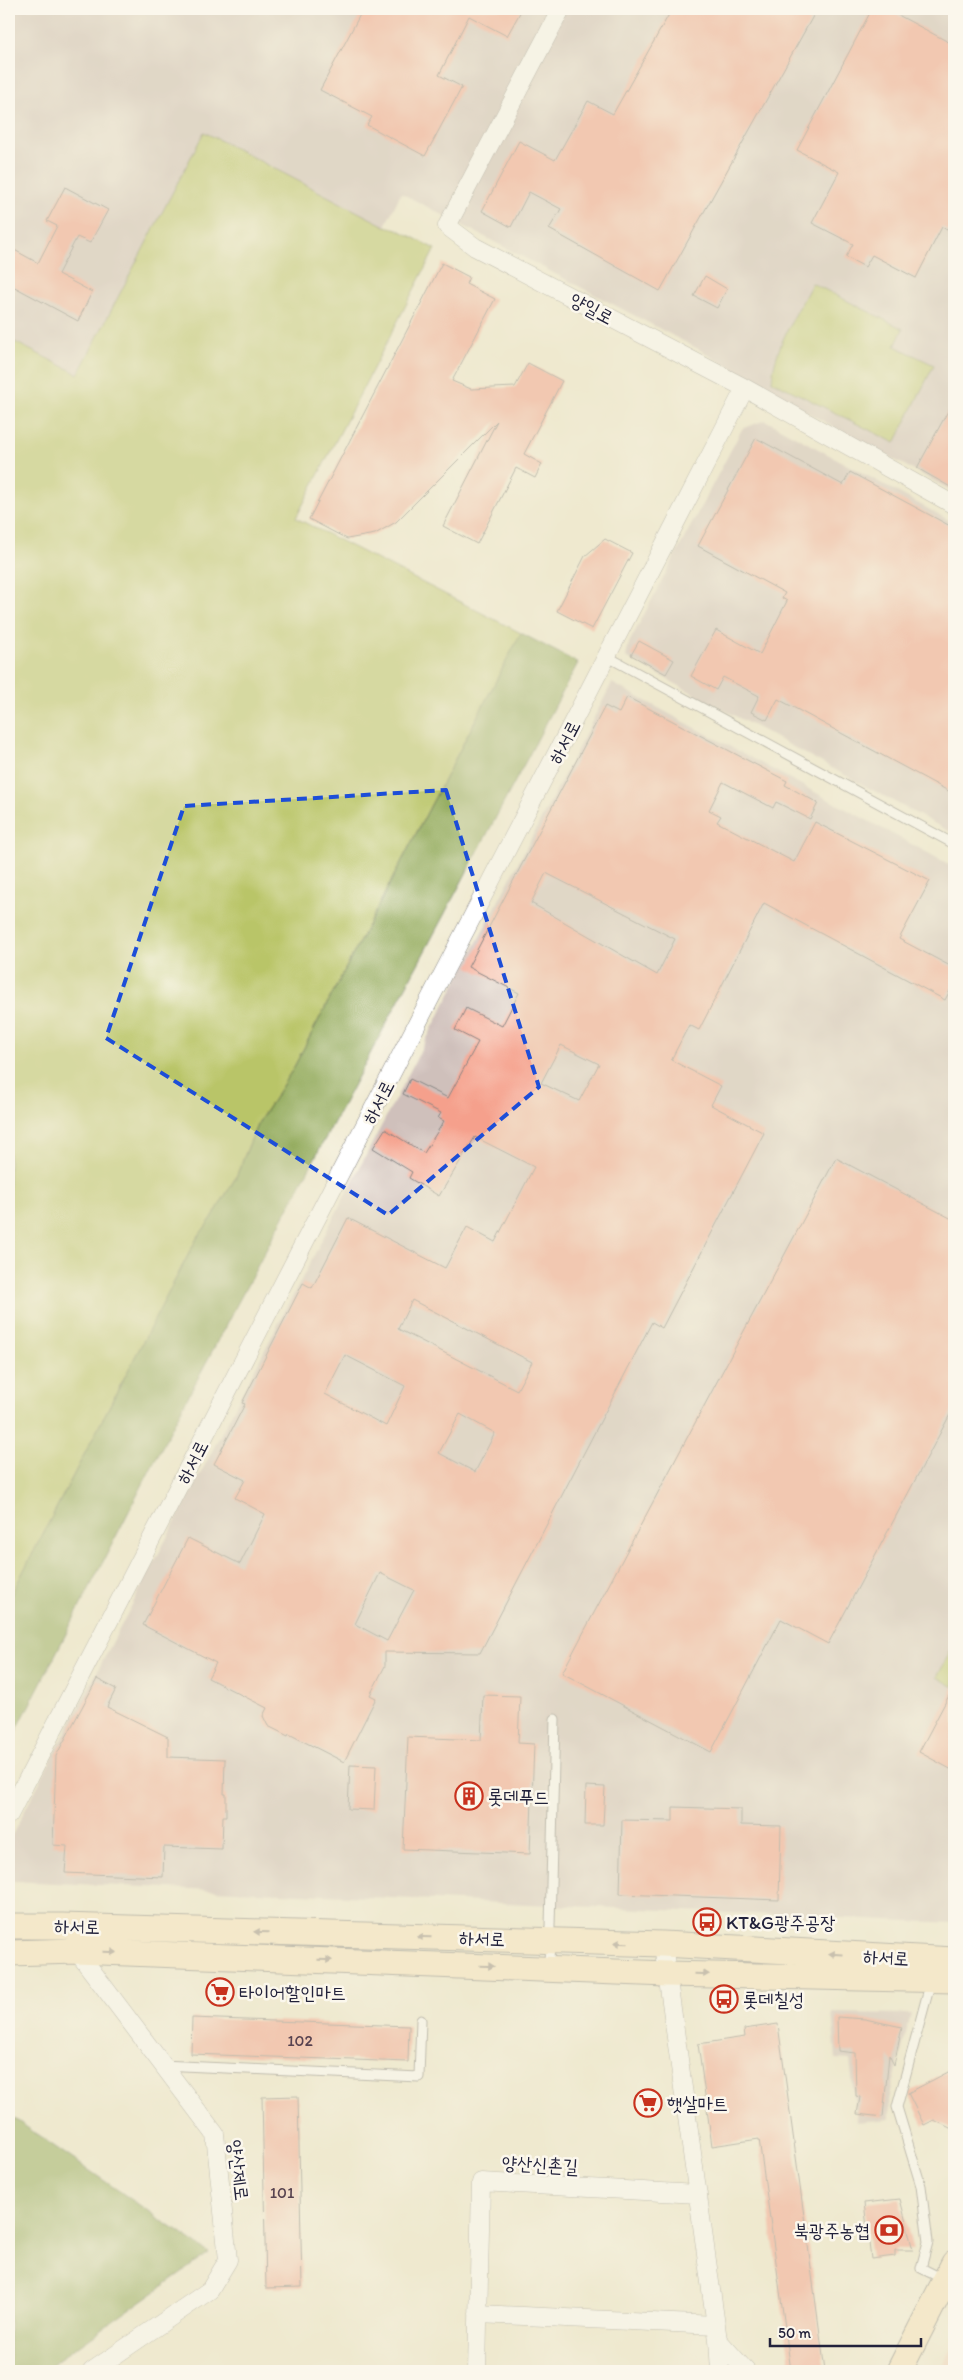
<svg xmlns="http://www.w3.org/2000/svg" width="963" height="2380" viewBox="0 0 963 2380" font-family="Itim,'Poor Story',sans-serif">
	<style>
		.built { fill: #f3d4bf }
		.industrial { fill: #cfc0bb }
		.green { fill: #b9c567; stroke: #6e7451 }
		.forest { fill: #92aa5c; stroke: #5a664c }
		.building { fill: #f5a08c; fill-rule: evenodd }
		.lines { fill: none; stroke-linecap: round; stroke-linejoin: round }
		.lane-casing { stroke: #888685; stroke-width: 11 }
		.street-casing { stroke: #888685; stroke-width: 19 }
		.secondary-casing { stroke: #888685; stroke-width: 27 }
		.lane { stroke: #fff; stroke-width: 9 }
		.street { stroke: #fff; stroke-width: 18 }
		.secondary { stroke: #fae7c3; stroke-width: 25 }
		.oneway { fill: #998e86 }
		.marked { fill: none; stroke: #1d4ed8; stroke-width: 4; stroke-dasharray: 10 6; stroke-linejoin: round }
		.labels { text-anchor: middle; stroke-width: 5; stroke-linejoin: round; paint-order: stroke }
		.number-label { font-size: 16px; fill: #57424f }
		.street-label { font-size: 19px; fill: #22223b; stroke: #fbf7ec }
		.poi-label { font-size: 19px; fill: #22223b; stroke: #fbf7ec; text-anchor: start }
	</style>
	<rect width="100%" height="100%" fill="#fbf7ec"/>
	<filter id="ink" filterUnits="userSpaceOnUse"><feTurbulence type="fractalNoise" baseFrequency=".02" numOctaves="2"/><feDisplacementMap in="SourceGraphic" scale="10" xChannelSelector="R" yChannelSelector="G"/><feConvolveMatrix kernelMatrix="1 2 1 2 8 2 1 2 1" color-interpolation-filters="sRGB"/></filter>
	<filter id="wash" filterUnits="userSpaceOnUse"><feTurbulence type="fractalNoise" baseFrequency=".0096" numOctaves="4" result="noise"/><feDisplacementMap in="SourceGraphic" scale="20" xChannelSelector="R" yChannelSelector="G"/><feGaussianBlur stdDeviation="1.12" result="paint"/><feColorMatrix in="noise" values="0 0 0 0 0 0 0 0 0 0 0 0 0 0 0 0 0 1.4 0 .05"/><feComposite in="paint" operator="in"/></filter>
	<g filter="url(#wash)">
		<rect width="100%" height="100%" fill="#efe9cf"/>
		<!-- built -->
		<path class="built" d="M954 2344V2371H940Z"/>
		<!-- industrial -->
		<path class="industrial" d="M9 9H954V492L770 392 700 350 401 193 385 226 397 229 435 249 296 518 578 663 182 1408 9 1745Z
			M765 420 954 523V834L626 657 629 643 742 429Z
			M612 683 954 867V1923L9 1881V1841Z
			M832 2013 911 2014 889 2100 890 2119 857 2122 850 2060 836 2059Z"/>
		<!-- green -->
		<path class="green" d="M204 132 385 226 397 229 435 249 296 518 521 633 293 1069 257 1125 236 1177 212 1218 197 1238 9 1599V543L11 539 9 538V339L78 374Z
			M812 283 903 329 895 346 934 365 895 443 772 381C774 347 797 313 812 283Z
			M954 1645V1687L937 1677Z"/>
		<!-- forest -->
		<path class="forest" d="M521 633 578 663 182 1408 9 1745V1599L197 1238 212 1218 236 1177 257 1125 293 1069Z
			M9 2115 209 2253 43 2371H9Z"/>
		<g id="blocks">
			<!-- building -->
			<path class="building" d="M363 9H522L507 36 469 16 439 75 462 87 425 156 367 125 372 117 320 90Z
				M672 9H817L660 291 549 229 561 209 529 192 511 227 482 211 519 141 555 160 588 101 613 114Z
				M872 9H887L954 45V234L942 227 916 278 872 255 865 267 846 257 853 244 812 223 839 172 797 150Z
				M65 187 108 210 90 243 77 237 58 274 92 292 78 321 9 284V247L38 263 57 226 47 221Z
				M442 263 469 277 466 284 495 299 452 381 471 389 515 387 528 363 562 381 524 454 542 464 535 478 516 468 477 544 443 526 497 421 396 522 375 534 347 539 309 519Z
				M705 276 727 289 717 308 694 296Z
				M954 400V489L917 468Z
				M756 438 843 485 850 472 954 528V794L778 699 767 720 751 712 759 696 723 677 716 690 691 676 716 630 760 654 787 601 782 598 785 593 698 546Z
				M605 539 632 553 592 629 557 611 585 556Z
				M639 641 674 660 666 674 631 655Z
				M627 697 787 781 785 785 818 803 810 819 776 802 773 808 723 782 709 810 721 816 717 822 794 862 815 822 930 881 899 939 954 968V983L945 1000 764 903 699 1030 689 1025 671 1060 721 1086 711 1105 764 1133 662 1328 652 1322 480 1653 385 1652V1666L370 1695 376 1698 344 1762 289 1734 288 1736 268 1726 263 1716 267 1708 208 1678 216 1663 143 1625 188 1538 240 1564 265 1514 235 1498 245 1480 214 1464 245 1404 242 1403 303 1283 312 1288 348 1218 445 1268 467 1227 495 1242 534 1167 475 1137 439 1196 409 1178 412 1172 373 1148 385 1129 424 1153 444 1121 438 1118 441 1113 403 1094 410 1079 448 1098 478 1042 455 1030 466 1008 502 1026 519 993 468 967 605 706 619 713ZM546 873 675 939 657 975 531 903ZM561 1045 599 1064 579 1101 541 1083ZM412 1300 532 1362 517 1390 398 1329ZM345 1355 405 1386 386 1426 325 1394ZM460 1414 495 1433 475 1472 439 1453ZM380 1573 414 1590 387 1641 355 1624Z
				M836 1158 954 1220V1407L828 1644 781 1619 711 1752 562 1673Z
				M97 1679 116 1689 107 1707 168 1737V1757L225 1759 224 1794H226V1816H223L222 1849 164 1847 163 1877 65 1873 67 1846 53 1845 56 1756Z
				M954 1686V1771L919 1752Z
				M483 1695 520 1696 518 1743 534 1744 530 1854 403 1849 408 1737 481 1740Z
				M350 1765 376 1766 374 1810 348 1809Z
				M586 1786 605 1787 603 1825H585Z
				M673 1807 741 1809V1825L781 1826 779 1900 620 1894 622 1820 673 1821Z
				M837 2017 865 2019 902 2027 894 2065 889 2055 883 2117 857 2114 860 2097 856 2096 855 2053 838 2051Z
				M192 2018 409 2026 408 2062 191 2054Z
				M778 2024 825 2371H791L759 2139 712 2146 698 2044 745 2037 744 2029Z
				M954 2069V2130L934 2120 924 2125 908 2093Z
				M298 2096 302 2287 266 2288 262 2097Z
				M900 2199 913 2250H895V2256L871 2259 864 2203Z"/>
		</g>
	</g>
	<g filter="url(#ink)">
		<use href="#blocks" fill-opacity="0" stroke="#888685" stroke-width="1"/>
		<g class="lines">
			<!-- lane casing -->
			<g class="lane-casing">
				<path id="lane" d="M608 657 954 844
					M549 1968 555 1719
					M931 1981 897 2107 921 2186 928 2242 921 2268 943 2279
					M162 2065 419 2077 421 2020"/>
			</g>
			<!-- street casing -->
			<g class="street-casing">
				<path id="street" d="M561 9 447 226 475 247 745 388 954 505
					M9 1815 745 388
					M663 1944 718 2340 720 2371
					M73 1946 215 2134 228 2260 210 2290 92 2371
					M478 2314 716 2325
					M718 2340 746 2371
					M477 2371 481 2182 698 2194"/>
			</g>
			<!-- secondary casing -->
			<g class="secondary-casing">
				<path id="secondary" d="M9 1926H62L663 1944 954 1960
					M9 1953 76 1951 667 1974 954 1980
					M899 2371 954 2263"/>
			</g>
			<!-- lane -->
			<use href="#lane" class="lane"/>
			<!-- street -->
			<use href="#street" class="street"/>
			<!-- secondary -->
			<use href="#secondary" class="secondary"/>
		</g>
		<!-- one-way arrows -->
		<defs><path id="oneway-solid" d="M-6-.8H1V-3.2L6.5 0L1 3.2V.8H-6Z" transform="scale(1.25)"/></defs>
		<g class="oneway">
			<use href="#oneway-solid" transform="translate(261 1932) rotate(-178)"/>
			<use href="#oneway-solid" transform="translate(424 1937) rotate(-178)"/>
			<use href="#oneway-solid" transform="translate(621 1943) rotate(-178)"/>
			<use href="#oneway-solid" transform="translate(110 1952) rotate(2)"/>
			<use href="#oneway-solid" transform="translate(836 1954) rotate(-177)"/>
			<use href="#oneway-solid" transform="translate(325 1960) rotate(2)"/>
			<use href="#oneway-solid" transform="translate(487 1966) rotate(2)"/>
			<use href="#oneway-solid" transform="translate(702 1974) rotate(1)"/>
		</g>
	</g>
	<!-- marked area -->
	<path d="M0 0H963V2380H0ZM446 790 539 1087 388 1215 106 1038 184 806Z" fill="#efe9cf" fill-opacity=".55" fill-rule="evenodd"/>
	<path class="marked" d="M446 790 539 1087 388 1215 106 1038 184 806Z"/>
	<!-- icons -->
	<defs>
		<g id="building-ring" transform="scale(1.4375)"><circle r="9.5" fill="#fbf7ec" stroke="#c8321e" stroke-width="1.5"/><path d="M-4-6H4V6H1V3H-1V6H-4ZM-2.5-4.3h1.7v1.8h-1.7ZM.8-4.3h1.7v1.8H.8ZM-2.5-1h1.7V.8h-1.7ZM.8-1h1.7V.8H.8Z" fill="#c8321e"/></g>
		<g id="bus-ring" transform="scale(1.4375)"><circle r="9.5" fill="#fbf7ec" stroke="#c8321e" stroke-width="1.5"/><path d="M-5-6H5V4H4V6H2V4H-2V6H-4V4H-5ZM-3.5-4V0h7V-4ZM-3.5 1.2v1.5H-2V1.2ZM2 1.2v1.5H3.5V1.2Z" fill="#c8321e"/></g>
		<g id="supermarket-ring" transform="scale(1.4375)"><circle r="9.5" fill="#fbf7ec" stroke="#c8321e" stroke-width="1.5"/><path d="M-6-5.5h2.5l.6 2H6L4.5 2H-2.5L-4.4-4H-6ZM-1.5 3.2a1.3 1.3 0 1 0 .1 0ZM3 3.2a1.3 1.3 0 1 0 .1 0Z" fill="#c8321e"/></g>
		<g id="bank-ring" transform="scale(1.4375)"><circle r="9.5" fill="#fbf7ec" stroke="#c8321e" stroke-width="1.5"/><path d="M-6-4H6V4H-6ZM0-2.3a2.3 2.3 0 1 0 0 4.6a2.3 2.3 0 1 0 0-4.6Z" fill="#c8321e"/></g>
	</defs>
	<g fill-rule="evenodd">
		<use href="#building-ring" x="469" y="1796"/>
		<use href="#bus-ring" x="707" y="1922"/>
		<use href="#supermarket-ring" x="220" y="1992"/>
		<use href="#bus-ring" x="724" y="1999"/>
		<use href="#supermarket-ring" x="648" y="2103"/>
		<use href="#bank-ring" x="889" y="2230"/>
	</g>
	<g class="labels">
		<!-- number labels -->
		<g class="number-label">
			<text x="300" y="2046">102</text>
			<text x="282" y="2198">101</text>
		</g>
		<!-- street labels -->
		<g class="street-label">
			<text transform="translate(592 308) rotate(28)" y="7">양일로</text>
			<text transform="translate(564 742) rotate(-63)" y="7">하서로</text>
			<text transform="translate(378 1102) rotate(-63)" y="7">하서로</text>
			<text transform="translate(192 1462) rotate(-63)" y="7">하서로</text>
			<text transform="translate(77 1926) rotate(1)" y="7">하서로</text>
			<text transform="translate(482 1938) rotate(2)" y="7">하서로</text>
			<text transform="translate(886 1957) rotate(3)" y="7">하서로</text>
			<text transform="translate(540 2164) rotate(3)" y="7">양산신촌길</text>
			<text transform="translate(239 2170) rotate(83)" y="7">양산제로</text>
		</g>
		<!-- poi labels -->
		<g class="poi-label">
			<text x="488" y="1803">롯데푸드</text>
			<text x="726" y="1929">KT&amp;G광주공장</text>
			<text x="239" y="1999">타이어할인마트</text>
			<text x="743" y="2006">롯데칠성</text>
			<text x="667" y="2110">햇살마트</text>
			<text x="870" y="2237" text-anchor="end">북광주농협</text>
		</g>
	</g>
	<!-- margin -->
	<rect width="963" height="2380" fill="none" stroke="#fbf7ec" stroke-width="30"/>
	<!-- scale -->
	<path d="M770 2338v8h151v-8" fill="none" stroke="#22223b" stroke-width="2.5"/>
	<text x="778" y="2338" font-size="15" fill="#22223b" stroke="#fbf7ec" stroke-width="4" paint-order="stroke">50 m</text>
</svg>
